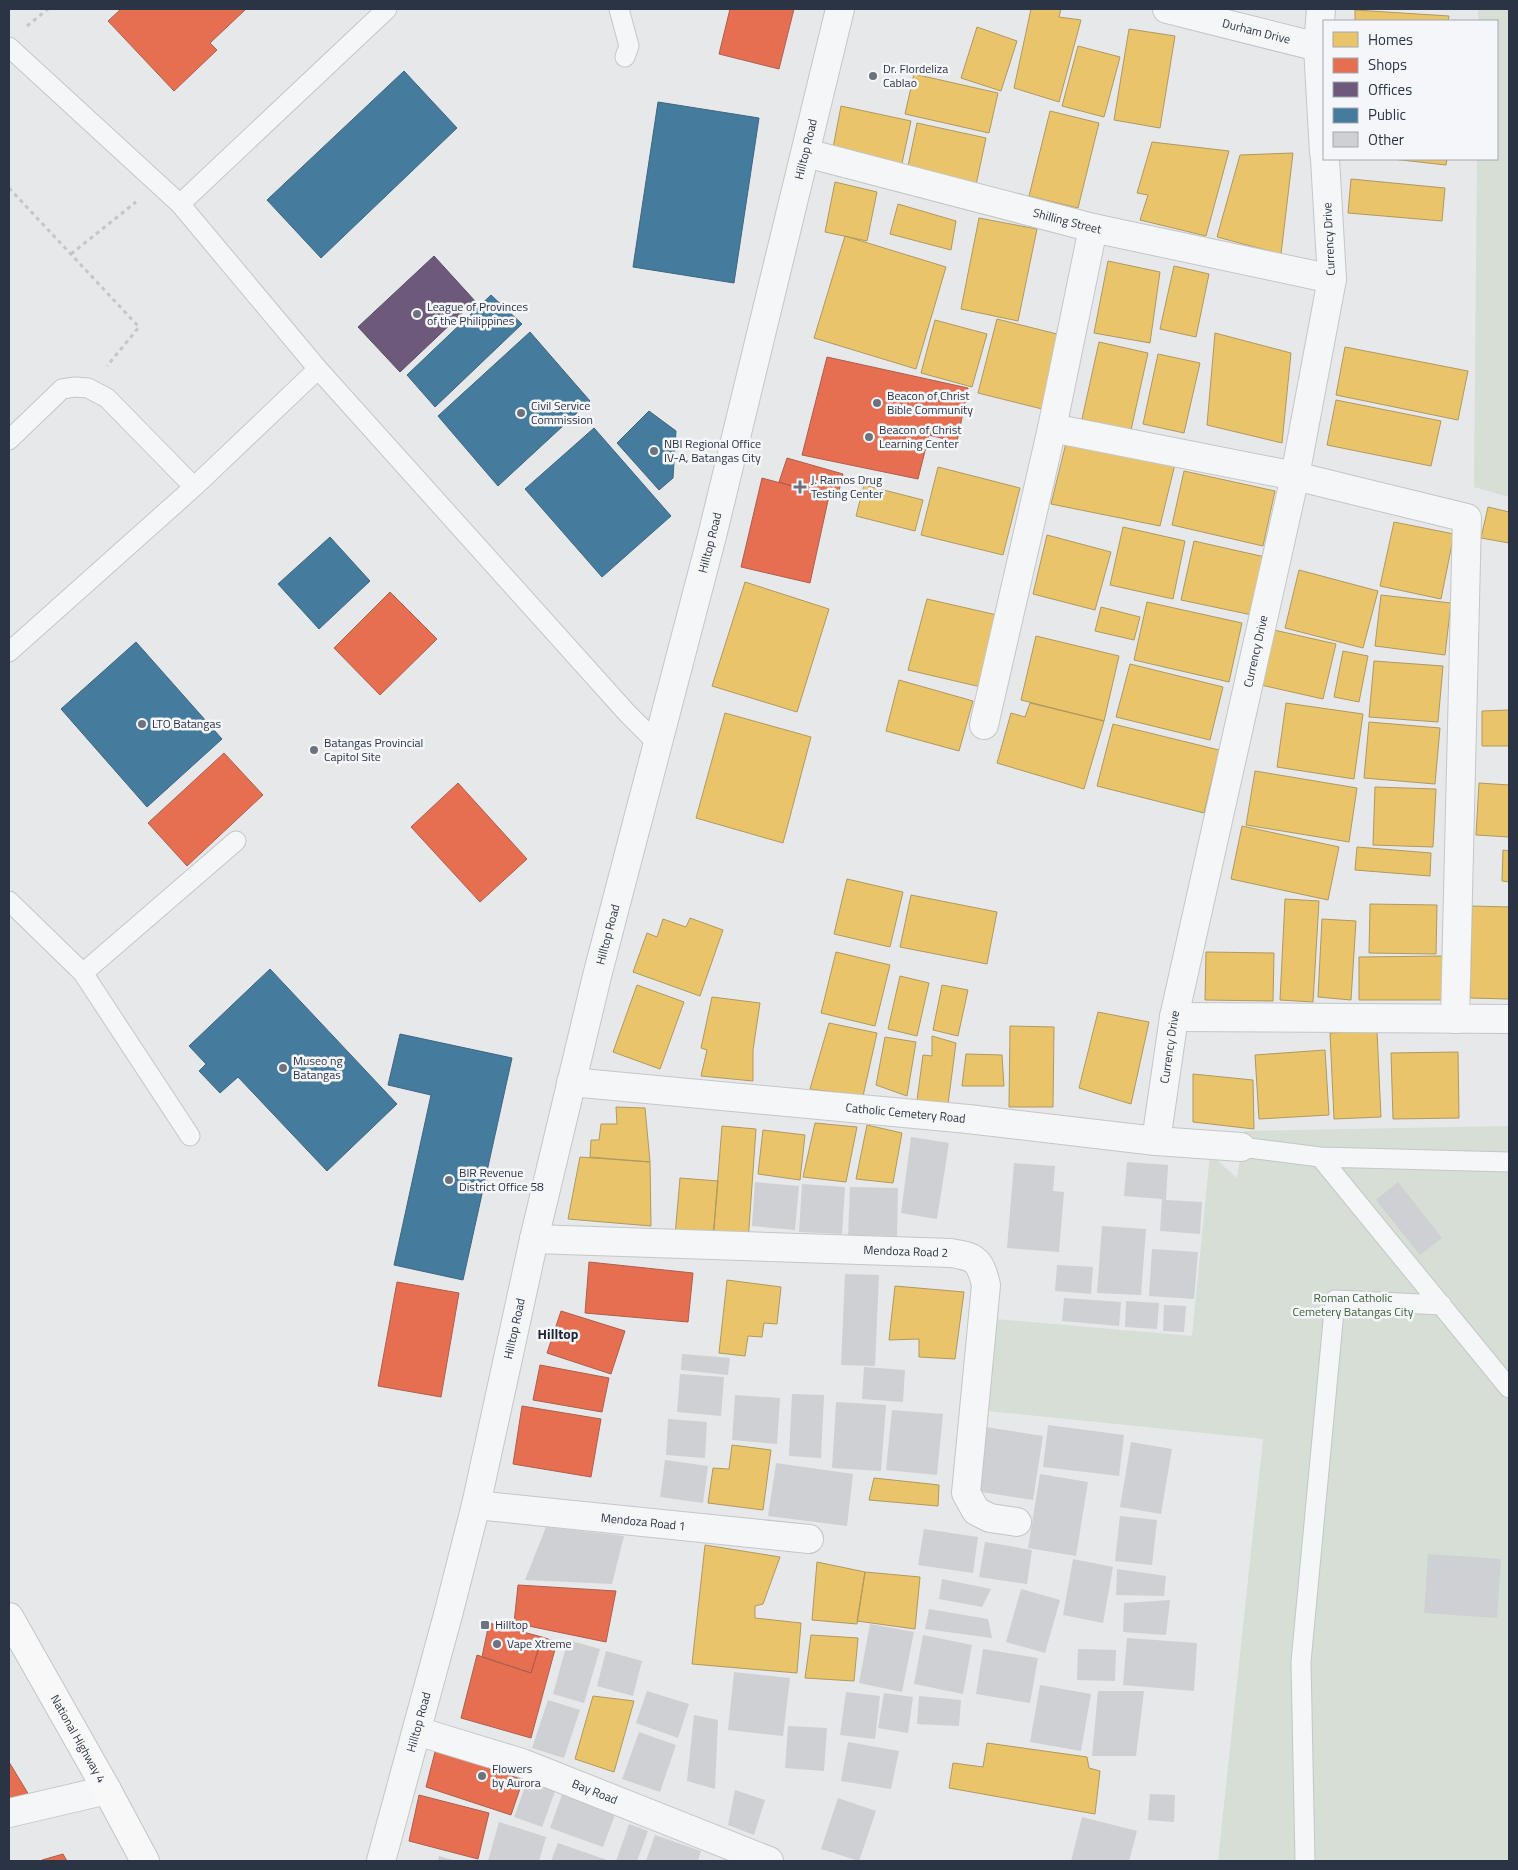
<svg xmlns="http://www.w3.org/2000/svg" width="1518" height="1870" viewBox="0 0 1518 1870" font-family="'Titillium Web',sans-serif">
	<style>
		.green { fill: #d6ded6 }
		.homes { fill: #e9c46a; stroke: #b0995f }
		.shops { fill: #e76f51; stroke: #af5d4d }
		.offices { fill: #6d597a; stroke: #594e6a }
		.public { fill: #457b9d; stroke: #3d6683 }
		.building { fill: #ced0d3 }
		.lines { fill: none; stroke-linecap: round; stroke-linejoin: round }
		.service-casing { stroke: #c4c6c8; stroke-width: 21 }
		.minor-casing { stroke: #c4c6c8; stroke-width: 30 }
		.tertiary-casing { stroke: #c4c6c8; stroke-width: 30 }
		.primary-casing { stroke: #c2c5c8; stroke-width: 30 }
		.path { stroke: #c5c6ca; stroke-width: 3; stroke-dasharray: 4 4; stroke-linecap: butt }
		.service { stroke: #f5f6f7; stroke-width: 19 }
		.minor { stroke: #f5f6f7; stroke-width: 28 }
		.tertiary { stroke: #f5f6f7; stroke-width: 28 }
		.primary { stroke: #f8f8f8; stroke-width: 28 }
		.poi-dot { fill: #6c737f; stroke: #f4f6f9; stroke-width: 2 }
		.labels { text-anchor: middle; stroke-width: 5; stroke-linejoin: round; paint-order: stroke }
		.street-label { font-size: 12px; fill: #2b3445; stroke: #f4f6f9 }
		.poi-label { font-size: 12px; fill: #2b3445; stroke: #f4f6f9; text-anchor: start }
		.park-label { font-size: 12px; fill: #3f6138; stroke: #f4f6f9 }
		.neighbourhood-label { font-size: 14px; font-weight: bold; fill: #1d2536; stroke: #f4f6f9 }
	</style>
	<rect width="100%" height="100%" fill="#e6e8ea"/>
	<!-- green -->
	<path class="green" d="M1478 9H1509V497L1474 487 1477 159H1497V21H1478Z
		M1509 1126V1861H1218L1263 1439 978 1410 983 1318 1192 1336 1210 1154 1237 1178 1244 1131Z"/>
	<!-- homes -->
	<path class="homes" d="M1031 9H1061L1059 17 1081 20 1059 102 1014 88Z
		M1355 10 1449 16 1448 21H1355Z
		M977 27 1017 41 1001 91 961 78Z
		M1129 29 1175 36 1160 128 1114 120Z
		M1078 46 1120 57 1104 117 1062 106Z
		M914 74 998 93 989 133 905 114Z
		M841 106 911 121 901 168 832 153Z
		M1050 111 1099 123 1078 208 1029 196Z
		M917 123 986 138 976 185 907 171Z
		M1152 142 1229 151 1206 236 1140 220 1148 195 1137 193Z
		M1293 153 1281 254 1217 237 1240 155Z
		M1392 159H1447L1446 165Z
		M1351 179 1445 188 1442 221 1348 213Z
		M835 182 877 192 867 241 825 232Z
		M898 204 956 221 951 250 890 234Z
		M979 218 1037 229 1018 321 961 309Z
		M845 236 946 267 916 369 814 338Z
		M1108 261 1160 272 1150 343 1094 333Z
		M1174 266 1209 274 1196 337 1160 329Z
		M997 319 1061 335 1042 409 978 393Z
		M935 320 987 334 972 387 921 373Z
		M1215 333 1291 353 1282 443 1207 425Z
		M1099 342 1148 353 1131 430 1082 419Z
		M1345 347 1468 371 1458 420 1336 395Z
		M1158 354 1200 363 1184 433 1143 424Z
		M1336 400 1441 421 1431 466 1327 445Z
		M1067 439 1176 460 1160 526 1051 504Z
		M938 467 1020 488 1003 555 921 535Z
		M1184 471 1275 491 1263 546 1172 525Z
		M864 485 923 500 915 531 856 516Z
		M1488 507 1509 512V543L1481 538Z
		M1394 522 1454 534 1441 599 1380 586Z
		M1123 527 1185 541 1173 599 1110 585Z
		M1047 535 1111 552 1095 610 1033 594Z
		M1194 541 1265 557 1252 615 1181 600Z
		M1299 570 1378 591 1363 648 1285 628Z
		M745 582 829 609 797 712 712 686Z
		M1381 595 1451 603 1445 655 1375 646Z
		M927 599 997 615 981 687 908 670Z
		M1147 602 1242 623 1229 682 1134 660Z
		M1101 607 1140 617 1134 640 1095 631Z
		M1274 630 1336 644 1323 699 1261 685Z
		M1036 636 1119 656 1104 721 1021 700Z
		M1343 651 1368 656 1359 702 1334 697Z
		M1374 661 1443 666 1438 722 1369 717Z
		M1130 664 1223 687 1210 740 1116 717Z
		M899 680 973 701 959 751 886 731Z
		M1030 703 1104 721 1084 789 997 763 1011 713 1025 717Z
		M1286 703 1363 714 1354 779 1277 767Z
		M1509 710V746H1482V711Z
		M725 713 811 737 783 843 696 818Z
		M1369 722 1440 728 1435 784 1364 778Z
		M1113 724 1219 750 1204 813 1097 786Z
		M1255 771 1357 788 1349 842 1246 825Z
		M1479 783 1509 785V837L1476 835Z
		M1375 787 1436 789 1433 847 1373 845Z
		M1242 826 1339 847 1328 900 1231 879Z
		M1357 847 1431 853 1430 876 1355 870Z
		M1503 850 1509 851V882L1502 881Z
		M847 879 903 892 890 947 834 934Z
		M911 895 997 912 987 964 900 947Z
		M1285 899 1319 901 1313 1002 1280 1000Z
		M1370 904 1437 905 1436 954 1369 953Z
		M1472 906 1509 907V999L1470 998Z
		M690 918 723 930 700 996 633 972 647 933 657 937 663 919 686 927Z
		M1322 919 1356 921 1351 1000 1318 997Z
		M836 952 890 965 875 1026 821 1013Z
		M1206 952 1274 953 1273 1001 1205 1000Z
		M1443 956 1442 1000H1359V957Z
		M900 976 929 983 917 1036 888 1029Z
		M637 985 684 1002 660 1069 613 1052Z
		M942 985 968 990 958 1036 933 1030Z
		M712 997 760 1003 753 1050V1081L701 1076 707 1050 701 1048Z
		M1098 1012 1149 1022 1131 1104 1079 1088Z
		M829 1023 877 1033 863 1096 810 1089Z
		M1010 1026 1054 1027 1053 1107H1009Z
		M1377 1031 1381 1117 1334 1119 1330 1033Z
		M932 1036 956 1043 948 1104 917 1100 923 1055 932 1056Z
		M885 1037 916 1042 907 1096 876 1085Z
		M1325 1050 1329 1115 1259 1119 1255 1055Z
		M1458 1052 1459 1118 1393 1119 1391 1053Z
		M966 1054 1002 1055 1004 1086H962Z
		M1193 1074 1253 1080 1254 1129 1193 1122Z
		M616 1107 645 1108 650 1162 590 1157 591 1140H599L601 1124H617Z
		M815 1123 857 1127 846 1182 803 1177Z
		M867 1125 902 1133 893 1183 856 1179Z
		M722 1126 756 1129 748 1242 713 1239Z
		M763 1130 805 1135 800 1180 758 1174Z
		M580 1157 650 1162 651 1226 568 1219Z
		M680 1178 718 1181 713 1239 675 1236Z
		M727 1280 781 1287 777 1324 764 1323 762 1337 748 1336 745 1356 719 1353Z
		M895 1286 964 1292 955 1359 919 1357V1339L889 1340Z
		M732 1445 771 1450 763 1510 708 1503 713 1468 729 1469Z
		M874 1478 939 1485 938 1506 869 1500Z
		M705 1545 780 1557 763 1604 755 1606V1618L801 1623 797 1673 692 1664Z
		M817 1562 865 1572 857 1624 812 1620Z
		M865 1572 920 1577 915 1629 857 1621Z
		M811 1635 858 1638 854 1681 805 1678Z
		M593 1696 634 1701 614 1772 575 1759Z
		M987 1743 1087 1757 1089 1768 1100 1771 1095 1814 949 1788 953 1763 983 1767Z"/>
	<!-- shops -->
	<path class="shops" d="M121 9H246L210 43 217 50 174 91 108 21Z
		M730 9H794L779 69 719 54Z
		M827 357 968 388 957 442 929 435 918 479 802 455Z
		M787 458 843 474 837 499 779 482Z
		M762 478 829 496 810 583 741 567Z
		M390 592 437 639 380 695 334 648Z
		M224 753 263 795 187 866 148 823Z
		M458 783 527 859 480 902 411 827Z
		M589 1262 693 1273 688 1322 585 1313Z
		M397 1282 459 1293 441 1397 378 1386Z
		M561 1311 625 1331 611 1374 547 1353Z
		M540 1365 609 1378 602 1412 533 1400Z
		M522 1406 601 1419 591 1477 513 1464Z
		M518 1585 616 1591 606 1642 514 1623Z
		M489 1623 542 1637 531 1673 482 1657Z
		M542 1637 557 1642 531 1738 461 1718 477 1655 531 1673Z
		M436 1748 523 1780 511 1815 426 1787Z
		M9 1762 29 1795 9 1799Z
		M419 1795 489 1813 478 1859 409 1841Z
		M63 1854 67 1861H42V1860Z"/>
	<!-- offices -->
	<path class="offices" d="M434 256 475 301 400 372 358 327Z"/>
	<!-- public -->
	<path class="public" d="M404 71 457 128 321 258 267 200Z
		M658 102 759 118 734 283 633 267Z
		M491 295 522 324 435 407 407 375Z
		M530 332 590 401 498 486 438 416Z
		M649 411 676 431 673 478 659 490 617 443Z
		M594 428 671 516 602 577 525 489Z
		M330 537 370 581 319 629 278 584Z
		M136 642 222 739 147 807 61 709Z
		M270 969 397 1104 327 1171 238 1077 220 1093 199 1071 206 1064 189 1046Z
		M400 1034 512 1058 463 1280 394 1265 431 1095 388 1085Z"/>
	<!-- building -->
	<path class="building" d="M911 1137 949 1143 937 1219 901 1213Z
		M1127 1162 1168 1165 1166 1200 1202 1202 1200 1234 1160 1231 1162 1199 1124 1196Z
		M1014 1163 1055 1166 1053 1191 1064 1192 1059 1252 1007 1248Z
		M755 1182 799 1186 795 1230 752 1226Z
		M1398 1182 1442 1238 1420 1255 1376 1200Z
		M802 1184 845 1187 842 1234 799 1232Z
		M850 1187 898 1188 897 1236 848 1235Z
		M1102 1226 1146 1229 1141 1295 1097 1293Z
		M1152 1249 1198 1252 1194 1299 1149 1296Z
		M1057 1265 1093 1267 1091 1294 1055 1291Z
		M845 1274 879 1275 875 1366 841 1365Z
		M1064 1298 1121 1302 1119 1326 1062 1321Z
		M1126 1301 1159 1303 1157 1329 1125 1327Z
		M1164 1305 1186 1306 1184 1332 1163 1331Z
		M682 1354 730 1358 728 1375 681 1370Z
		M864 1367 905 1370 903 1402 862 1399Z
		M680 1374 724 1377 721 1416 677 1412Z
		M792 1394 824 1395 821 1458 789 1456Z
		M735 1395 780 1398 777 1444 732 1440Z
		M836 1402 886 1405 881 1471 832 1468Z
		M892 1410 943 1414 937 1475 886 1470Z
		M668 1419 707 1422 705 1458 666 1455Z
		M1048 1425 1124 1435 1119 1476 1043 1467Z
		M979 1426 1043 1436 1033 1500 969 1490Z
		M1131 1442 1172 1449 1161 1514 1120 1507Z
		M665 1460 708 1466 703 1503 660 1497Z
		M776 1463 853 1474 847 1526 768 1516Z
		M1040 1474 1088 1482 1076 1556 1028 1548Z
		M1120 1516 1157 1520 1152 1565 1115 1561Z
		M546 1527 624 1536 612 1584 525 1580Z
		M924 1529 978 1537 973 1573 918 1565Z
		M985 1542 1032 1550 1027 1584 979 1577Z
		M1428 1554 1501 1559 1497 1618 1424 1613Z
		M1073 1559 1113 1567 1103 1623 1063 1615Z
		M1117 1569 1166 1576 1164 1596 1116 1595Z
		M942 1579 991 1589 982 1607 939 1599Z
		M1021 1589 1060 1600 1045 1653 1006 1642Z
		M1170 1600 1166 1635 1123 1632 1124 1603Z
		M929 1609 988 1619 992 1638 925 1629Z
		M870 1624 914 1632 902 1692 859 1683Z
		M923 1635 972 1645 963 1694 914 1684Z
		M1127 1638 1197 1643 1194 1691 1123 1685Z
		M568 1640 600 1649 584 1703 553 1694Z
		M983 1649 1038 1658 1030 1703 976 1694Z
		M1078 1649 1116 1650 1115 1681 1077 1680Z
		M606 1651 642 1661 633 1696 597 1686Z
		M734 1672 790 1678 783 1736 728 1730Z
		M1040 1685 1091 1694 1081 1751 1030 1742Z
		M647 1691 689 1704 678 1738 636 1723Z
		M1098 1691H1144L1136 1756H1092Z
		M846 1692 880 1696 875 1739 840 1735Z
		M884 1693 913 1697 908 1733 878 1728Z
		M919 1696 961 1700 959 1726 917 1724Z
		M548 1700 580 1710 564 1758 532 1748Z
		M694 1715 718 1720 715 1789 687 1781Z
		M788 1726 827 1728 824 1771 785 1768Z
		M639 1732 676 1745 660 1792 622 1779Z
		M848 1742 899 1751 891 1789 841 1781Z
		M528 1779 556 1789 542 1827 514 1817Z
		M735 1790 765 1800 754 1835 728 1825Z
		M563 1792 616 1812 603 1847 550 1828Z
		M1150 1794 1175 1795 1174 1822 1148 1820Z
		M838 1798 876 1811 859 1861 821 1849Z
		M1082 1817 1137 1831 1129 1861H1071Z
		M499 1822 546 1837 539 1861H488Z
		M629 1824 648 1831 637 1861H616Z
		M655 1835 701 1851 698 1861H646Z
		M558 1843 610 1861H551Z
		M439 1856 457 1861H438Z"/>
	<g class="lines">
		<!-- service casing -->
		<g class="service-casing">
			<path id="service" d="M387 9 180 204 318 369 627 713 659 745
				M619 9 629 46 625 57
				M9 47 180 204
				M9 440 62 389 75 387 88 388 107 398 194 487
				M9 652 194 487 318 369
				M9 901 83 973 190 1136
				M83 973 236 841
				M1241 1147 1320 1157 1509 1162
				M1320 1157 1509 1388
				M1305 1861 1301 1662 1335 1300 1442 1305"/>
		</g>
		<!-- minor casing -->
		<g class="minor-casing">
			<g id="minor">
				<path id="s1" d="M1167 9 1318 47"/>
				<path d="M1321 9 1318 47 1324 153"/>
				<path id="s2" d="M806 153 1093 228 1332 279"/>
				<path d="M1052 428 1295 476 1467 518 1455 1019"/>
				<path d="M984 725 1052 428 1093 228"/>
				<path d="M1174 1017 1509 1019"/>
				<path id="s3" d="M571 1082 968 1119 1156 1141 1241 1147"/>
				<path id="s4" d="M1156 1141 1174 1017 1295 476 1332 279 1325 159"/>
				<path id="s5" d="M534 1239 951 1253C976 1257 980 1260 986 1285L966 1493 976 1511 990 1518 1017 1522"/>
				<path id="s6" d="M476 1505 809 1539"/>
				<path id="s7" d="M417 1731 522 1763 769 1861"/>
				<path d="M9 1813 107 1790"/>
			</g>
		</g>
		<!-- tertiary casing -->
		<g class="tertiary-casing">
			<g id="tertiary">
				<path id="s8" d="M381 1861 449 1611 476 1505 534 1239 597 976 712 536 840 9"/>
			</g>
		</g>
		<!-- primary casing -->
		<g class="primary-casing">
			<g id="primary">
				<path id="s9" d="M9 1617 107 1790 145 1861"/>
			</g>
		</g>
		<!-- path -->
		<path class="path" d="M27 26 48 9
			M9 188 139 327 107 366
			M71 254 136 202"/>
		<!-- service -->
		<use href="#service" class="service"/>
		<!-- minor -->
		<use href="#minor" class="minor"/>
		<!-- tertiary -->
		<use href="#tertiary" class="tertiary"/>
		<!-- primary -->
		<use href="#primary" class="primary"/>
	</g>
	<!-- markers -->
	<g class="poi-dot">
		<circle cx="873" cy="76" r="5"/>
		<circle cx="417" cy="314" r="5"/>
		<circle cx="877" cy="403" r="5"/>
		<circle cx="521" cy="413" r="5"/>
		<circle cx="869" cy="437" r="5"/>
		<circle cx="654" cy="451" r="5"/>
		<path d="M797.5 479.5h5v5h5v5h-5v5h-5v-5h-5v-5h5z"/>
		<circle cx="142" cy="724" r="5"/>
		<circle cx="314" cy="750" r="5"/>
		<circle cx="283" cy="1068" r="5"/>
		<circle cx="449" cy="1180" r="5"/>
		<rect x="480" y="1620" width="10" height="10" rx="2.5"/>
		<circle cx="497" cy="1644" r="5"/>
		<circle cx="482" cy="1776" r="5"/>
	</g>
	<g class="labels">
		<!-- street labels -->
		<g class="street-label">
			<text dy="4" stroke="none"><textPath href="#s1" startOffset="92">Durham Drive</textPath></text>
			<text dy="4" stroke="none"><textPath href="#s8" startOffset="1764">Hilltop Road</textPath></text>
			<text dy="4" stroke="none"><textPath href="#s2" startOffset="270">Shilling Street</textPath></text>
			<text transform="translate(1329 239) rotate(-93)" y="4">Currency Drive</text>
			<text dy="4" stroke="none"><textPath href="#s8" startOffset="1359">Hilltop Road</textPath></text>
			<text dy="4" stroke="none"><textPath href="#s4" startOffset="500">Currency Drive</textPath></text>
			<text dy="4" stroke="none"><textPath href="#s8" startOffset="954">Hilltop Road</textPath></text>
			<text dy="4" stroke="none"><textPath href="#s4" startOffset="95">Currency Drive</textPath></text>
			<text dy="4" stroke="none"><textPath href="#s3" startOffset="336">Catholic Cemetery Road</textPath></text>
			<text dy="4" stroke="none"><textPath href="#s5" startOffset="372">Mendoza Road 2</textPath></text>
			<text dy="4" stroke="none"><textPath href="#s8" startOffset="549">Hilltop Road</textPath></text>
			<text dy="4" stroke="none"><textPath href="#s6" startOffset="168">Mendoza Road 1</textPath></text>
			<text dy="4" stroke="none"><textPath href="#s8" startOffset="144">Hilltop Road</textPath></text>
			<text dy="4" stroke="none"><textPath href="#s9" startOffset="140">National Highway 4</textPath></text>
			<text dy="4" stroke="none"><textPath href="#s7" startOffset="188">Bay Road</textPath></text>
		</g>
		<!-- poi labels -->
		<g class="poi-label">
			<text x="883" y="73">Dr. Flordeliza<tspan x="883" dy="14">Cablao</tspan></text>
			<text x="427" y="311">League of Provinces<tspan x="427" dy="14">of the Philippines</tspan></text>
			<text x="887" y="400">Beacon of Christ<tspan x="887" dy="14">Bible Community</tspan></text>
			<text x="531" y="410">Civil Service<tspan x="531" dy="14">Commission</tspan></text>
			<text x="879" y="434">Beacon of Christ<tspan x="879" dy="14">Learning Center</tspan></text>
			<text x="664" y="448">NBI Regional Office<tspan x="664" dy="14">IV-A, Batangas City</tspan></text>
			<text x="811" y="484">J. Ramos Drug<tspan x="811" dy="14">Testing Center</tspan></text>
			<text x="152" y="728">LTO Batangas</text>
			<text x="324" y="747">Batangas Provincial<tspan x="324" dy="14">Capitol Site</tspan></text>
			<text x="293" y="1065">Museo ng<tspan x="293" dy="14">Batangas</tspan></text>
			<text x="459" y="1177">BIR Revenue<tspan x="459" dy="14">District Office 58</tspan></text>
			<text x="495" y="1629">Hilltop</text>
			<text x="507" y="1648">Vape Xtreme</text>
			<text x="492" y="1773">Flowers<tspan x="492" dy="14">by Aurora</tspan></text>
		</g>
		<!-- park labels -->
		<g class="park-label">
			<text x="1353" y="1302">Roman Catholic<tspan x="1353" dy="14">Cemetery Batangas City</tspan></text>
		</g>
		<!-- neighbourhood labels -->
		<g class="neighbourhood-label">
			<text x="558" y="1339">Hilltop</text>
		</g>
	</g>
	<!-- border -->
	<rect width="1518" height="1870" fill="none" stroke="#2b3445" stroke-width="20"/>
	<!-- legend -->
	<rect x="1323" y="20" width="175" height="140" fill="#f4f6f9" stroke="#a4a8b1"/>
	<rect x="1333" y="32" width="25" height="15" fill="#e9c46a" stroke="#a4a8b1"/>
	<text x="1368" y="45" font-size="15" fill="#2b3445">Homes</text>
	<rect x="1333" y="58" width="25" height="15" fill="#e76f51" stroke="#a4a8b1"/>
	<text x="1368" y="70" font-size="15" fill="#2b3445">Shops</text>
	<rect x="1333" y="82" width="25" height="15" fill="#6d597a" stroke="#a4a8b1"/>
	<text x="1368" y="95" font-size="15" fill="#2b3445">Offices</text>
	<rect x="1333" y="108" width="25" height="15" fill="#457b9d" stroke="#a4a8b1"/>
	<text x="1368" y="120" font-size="15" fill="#2b3445">Public</text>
	<rect x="1333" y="132" width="25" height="15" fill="#ced0d3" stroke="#a4a8b1"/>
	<text x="1368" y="145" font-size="15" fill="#2b3445">Other</text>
</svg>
